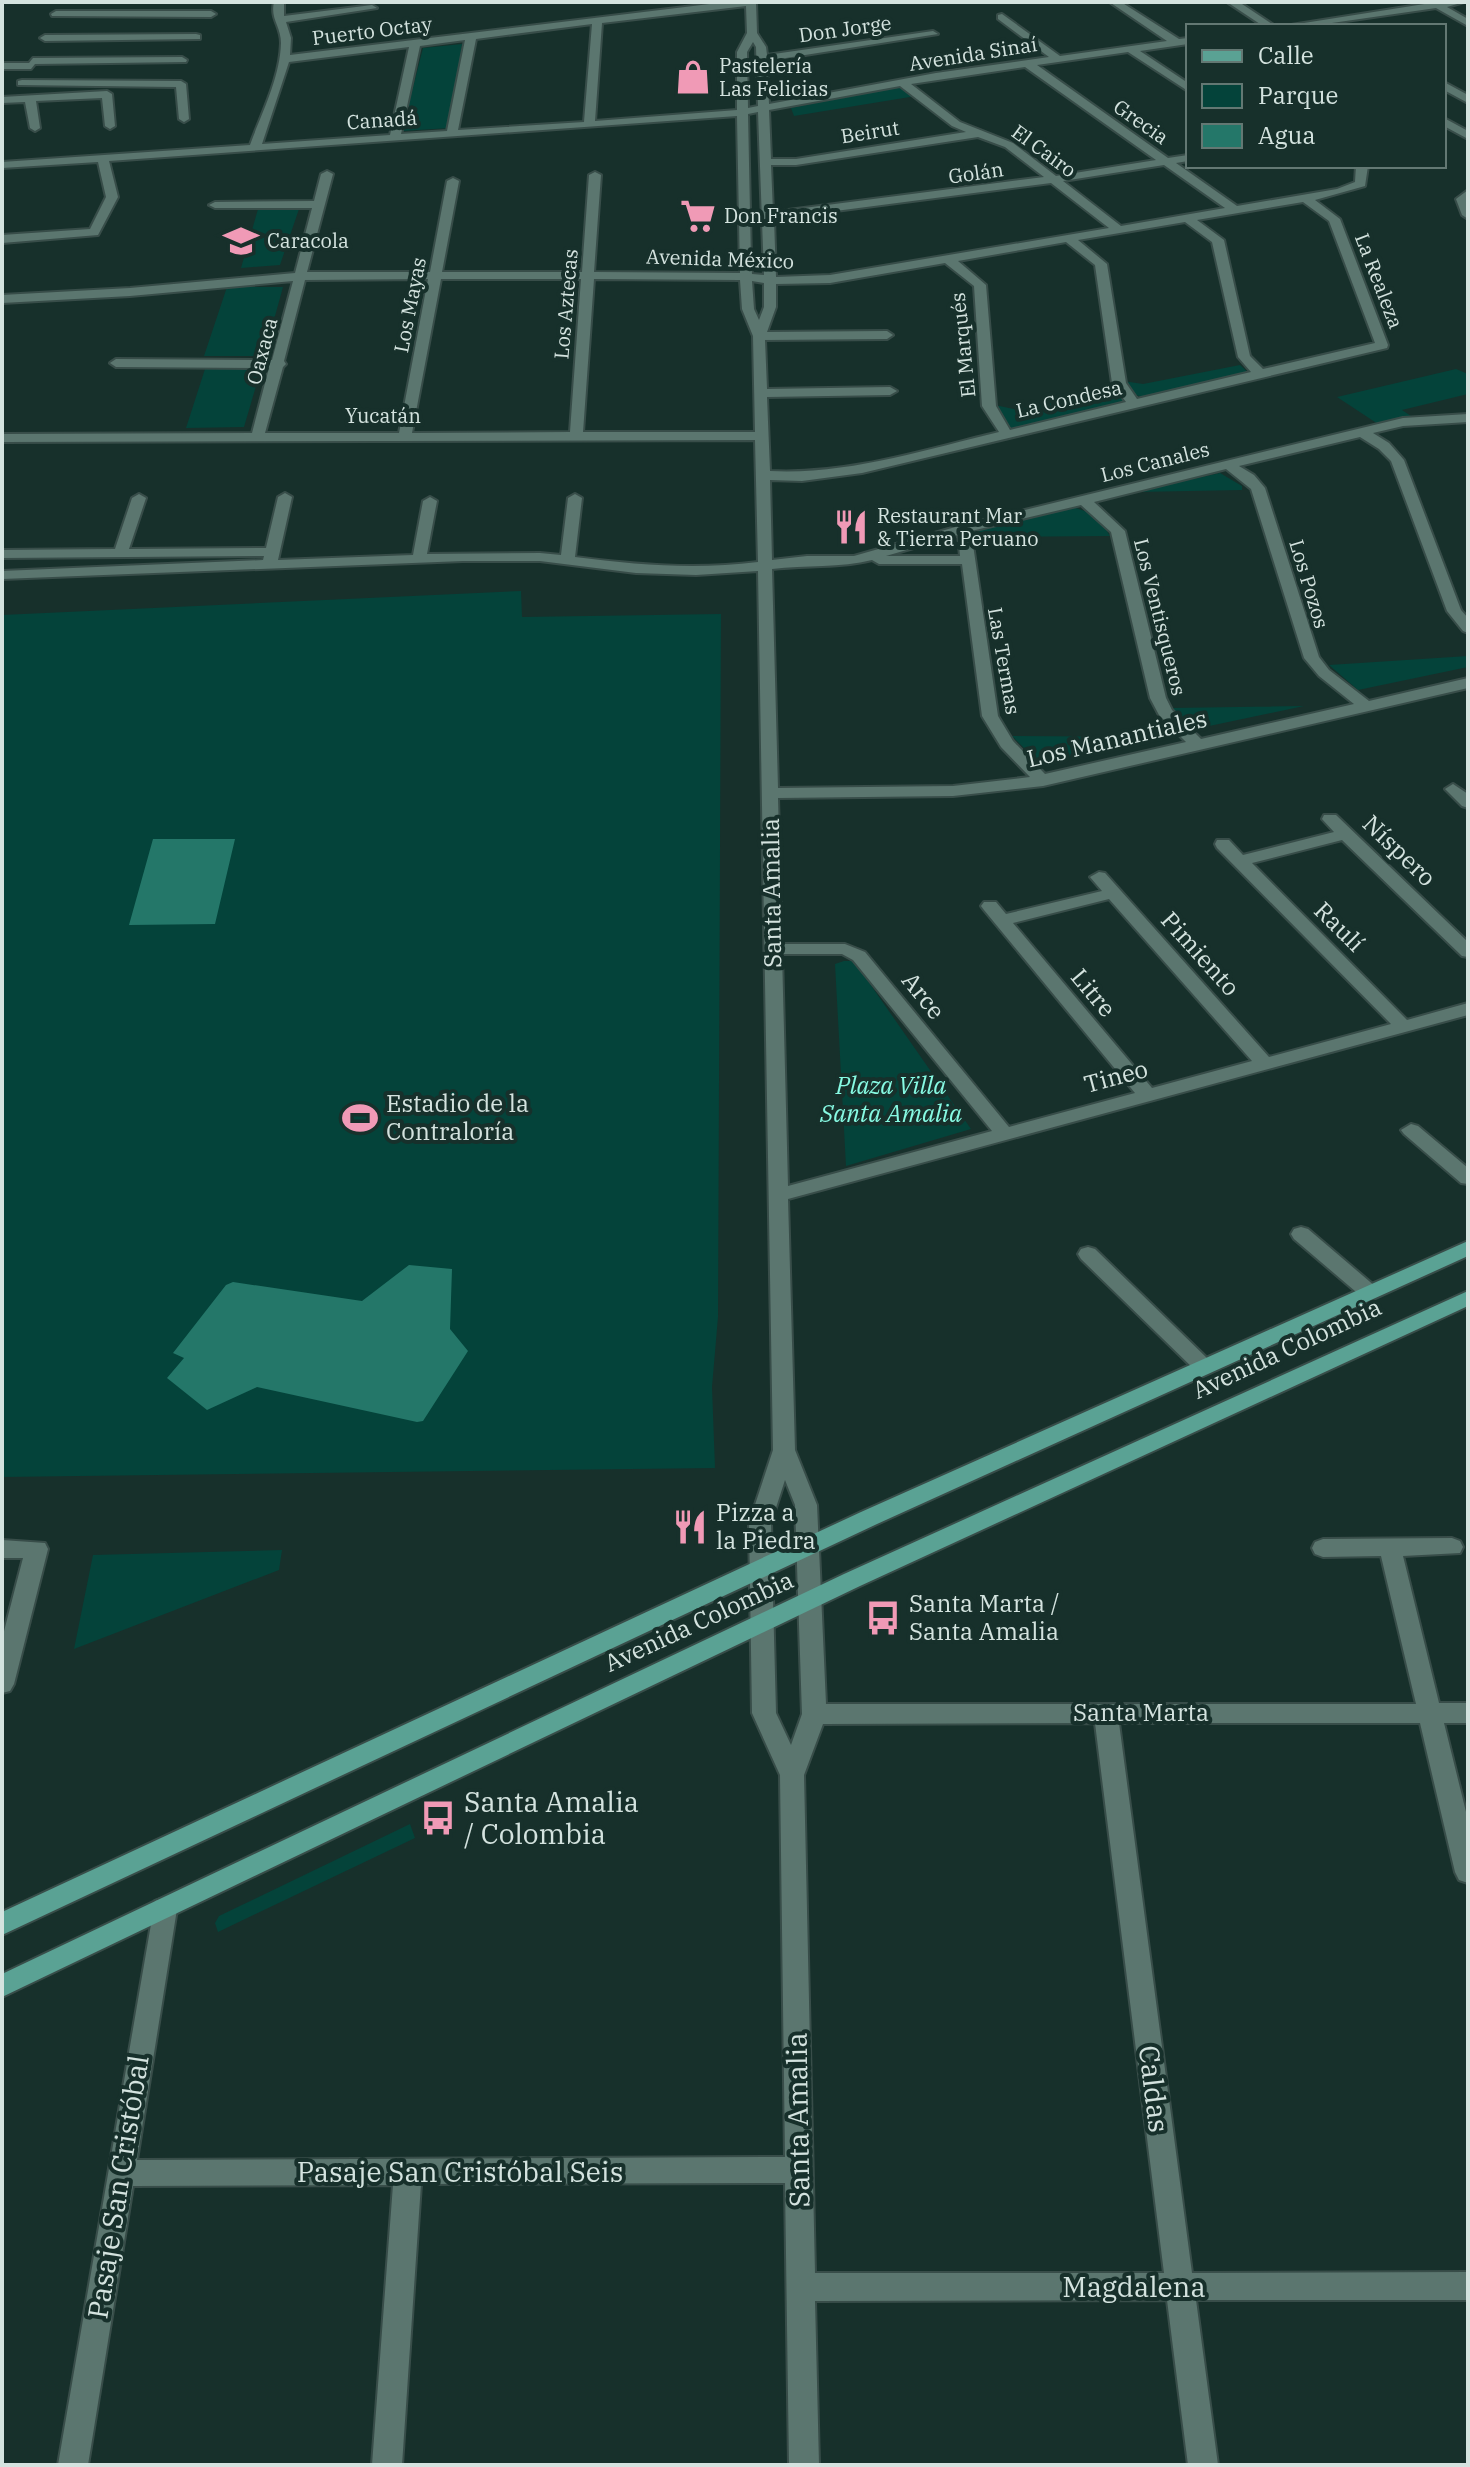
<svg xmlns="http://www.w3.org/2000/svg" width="1470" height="2467" viewBox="0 0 1470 2467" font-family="'IBM Plex Serif',serif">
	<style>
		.green { fill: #04433a }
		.water { fill: #247769 }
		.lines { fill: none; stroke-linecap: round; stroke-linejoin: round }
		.minor-casing { stroke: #384d49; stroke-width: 4 }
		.major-casing { stroke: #384d49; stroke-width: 4 }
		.minor { fill: #5b766f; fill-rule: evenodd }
		.major { fill: #5aa294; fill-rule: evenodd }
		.labels { text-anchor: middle; stroke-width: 8; stroke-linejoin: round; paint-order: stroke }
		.far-street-label { font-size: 20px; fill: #d4e3df; stroke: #17302b }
		.far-poi-label { font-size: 20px; fill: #d4e3df; stroke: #17302b; text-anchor: start }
		.street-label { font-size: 24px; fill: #d4e3df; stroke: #17302b }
		.park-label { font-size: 24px; font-style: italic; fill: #87fae3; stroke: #17302b }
		.poi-label { font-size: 24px; fill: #d4e3df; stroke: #17302b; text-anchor: start }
		.near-poi-label { font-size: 28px; fill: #d4e3df; stroke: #17302b; text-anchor: start }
		.near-street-label { font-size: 28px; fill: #d4e3df; stroke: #17302b }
	</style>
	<rect width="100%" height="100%" fill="#17302b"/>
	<!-- green -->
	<path class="green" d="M462 44 450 128 402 131 423 48Z
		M894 88H903L916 96 794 116 791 108Z
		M258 209H299L280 265 241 268Z
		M227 287H283L264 356H204Z
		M1240 365 1250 374 1149 398 1135 395 1123 381 1143 384Z
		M205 369H261L244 427 186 428Z
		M1456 369 1468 374V394L1402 410 1411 416 1378 424 1337 397Z
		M1116 387 1124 399 1120 406 1015 429 1006 427 995 405 1018 410Z
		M1220 473 1242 486V490L1136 492Z
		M1072 507C1092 512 1100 518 1110 536L976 537V531Z
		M521 591 522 617 721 614 718 1317 712 1387 715 1468 2 1477V615Z
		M1468 656V667L1358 690 1329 665Z
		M1304 706 1195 729 1171 708Z
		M1012 736 1160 737 1039 763Z
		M844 961H854L971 1129 846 1166 835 964Z
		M282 1550 279 1570 74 1649 93 1555Z
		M410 1824 415 1838 218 1932 215 1923 219 1916Z"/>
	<!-- water -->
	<path class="water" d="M153 839H235L215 924 129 925Z
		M409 1265 452 1269 450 1329 468 1351 423 1421 417 1422 257 1387 207 1410 167 1378 184 1358 173 1353 226 1285 233 1282 362 1301Z"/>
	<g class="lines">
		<!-- minor casing -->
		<g class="minor-casing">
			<path id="minor" d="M274 2H284V16L372 5 377 8 286 22 291 38 290 55 726 2H756L757 33 766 47 767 55 933 31 938 34 767 61 769 104 936 73 1049 57 998 19V15L1002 14 1060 56 1167 41 1111 3 1121 2 1179 39 1188 38V44L1140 51 1188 83V91L1128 52 1037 65 1168 158 1188 155V161L1176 163 1237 206 1337 189 1355 182 1356 166H1368L1365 186 1315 200 1340 219 1388 345 1387 348 862 473 802 481 770 480 772 560 807 556H854L959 526 1403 418 1468 414V422L1403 426 1373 433 1389 443 1404 460 1461 610 1468 618V633L1463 631 1447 611 1391 461 1379 449 1360 437 1239 466 1254 475 1265 488 1319 657 1329 670 1369 701 1468 678V688L1043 786 953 796 778 798 782 944H845L865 952 1009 1127 1135 1093 984 910 981 906 984 902H996L1006 914 1102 891 1090 877 1099 872 1105 873 1269 1057 1391 1024 1217 848 1215 844 1217 840H1229L1243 855 1334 832 1322 819 1324 815H1336L1468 942V957L1462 956 1342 840 1252 863 1407 1020 1468 1003V1015L788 1199 795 1450 817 1505 826 1704H1416L1381 1556 1323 1557 1315 1554 1312 1548 1315 1542 1323 1539 1452 1538 1460 1541 1463 1547 1460 1553 1403 1556 1439 1703H1468V1723H1444L1468 1820V1883L1459 1880 1455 1872 1420 1723H1119L1192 2273 1468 2272V2300H1196L1218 2465H1188L1167 2300 815 2301 819 2465H789L785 2183 421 2184 402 2465H372L393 2185 133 2186 88 2465H58L155 1901 164 1898 173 1901 177 1909 137 2160 785 2157 780 1775 752 1713 749 1523 773 1450 758 571 696 575 636 573 540 561H463L2 579V571L263 560 264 556 2 558V550L115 549 132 498 139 494 146 498 129 549 266 548 278 497 285 493 292 497 278 560 413 555 423 501 430 497 437 501 427 554 540 553 561 555 568 498 575 494 582 498 575 557C637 565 696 570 758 562L755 440 2 442 4 434 252 433 269 368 116 367 110 363 116 359 272 360 293 281 130 296 2 303V295L130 288 295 273 312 208H215L209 205 215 202 314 201 321 174 327 171 333 174 307 272H430L447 181 453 178 459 181 442 272H582L589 175 595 172 601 175 594 272 740 273 737 116 109 161 118 197 98 235 2 243V235L90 229 106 197 98 162 2 168V162L250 145C262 112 280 78 281 43 281 26 270 19 274 2ZM746 6 747 33 737 52V110L595 121 602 23ZM592 24 584 122 458 130 476 39ZM465 40 447 131 401 134 420 46ZM753 42 756 47 758 106 748 108 747 52ZM409 47 390 135 262 144 289 62ZM1025 67 1156 160 1056 176 1013 143 960 122 911 84ZM900 86 952 126 966 132 796 159H771L769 110ZM758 112 764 275 752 274 751 262 748 114ZM978 137 1005 147 1044 177 773 212 771 165H796ZM1164 165 1225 208 1121 226 1063 181ZM1051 183 1109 228 830 275 776 277 774 219ZM1303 202 1329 221 1375 343 1263 369 1250 356 1224 240 1197 220ZM1185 222 1212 242 1238 357 1251 372 1137 399 1126 383 1107 264 1078 240ZM1066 242 1095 265 1112 383 1126 402 1010 430 996 406 986 285 958 261ZM945 263 974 286 982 406 999 432C924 450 847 475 770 471L767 397 890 395 897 391 890 387 767 389 765 340 887 339 893 335 887 331 767 332 776 307V284L830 283ZM428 279 399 433H265L283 367 286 364 284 361 305 280ZM441 279H581L570 432 412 433ZM594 279 740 280 742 309 753 336 755 432H583ZM752 281 764 283V307L759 320 754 309ZM1226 469 1251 489 1304 658 1319 676 1354 704 1201 739 1172 710 1166 698 1125 531 1094 502ZM1081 505 1111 532 1150 698 1159 715 1186 742 1045 774 1013 741 998 716 971 531ZM958 535 960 556H886ZM872 560 879 564H962L982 716 1001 747 1030 777 953 786 778 788 772 569C805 565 841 568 872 560ZM1109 899 1252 1061 1152 1088 1013 923ZM782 954H842L853 960 992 1131 788 1186ZM785 1480 795 1505 802 1714 791 1745 776 1713 771 1523ZM1095 1723 1164 2273H815L804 1775 823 1724Z
				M1227 2H1239L1275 26H1263Z
				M1437 2H1464L1447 7 1468 19V26L1436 8 1311 26H1285Z
				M56 11H211L216 14 211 17 52 16 51 14Z
				M196 34 200 35V39L45 41 40 38 45 35Z
				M182 57 187 60 186 62 35 64 31 69H2V63H29L33 58Z
				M22 80 181 81 186 84 189 119 184 122 179 119 176 87 18 85V81Z
				M1444 82 1468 95V103L1444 90Z
				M107 91 112 94 115 126 110 129 105 126 102 98 36 101 40 128 35 131 30 128 25 102 2 103V97Z
				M1444 118 1468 131V139L1444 126Z
				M1468 190V219L1462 215 1456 199Z
				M1453 784 1468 794V808L1462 806 1445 789Z
				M1411 1124 1418 1126 1468 1168V1184L1461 1183 1404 1134 1401 1130Z
				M1301 1227 1308 1229 1376 1287 1379 1292 1376 1297H1362L1294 1239 1291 1234 1294 1229Z
				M1088 1247 1095 1249 1211 1362 1215 1367 1211 1372H1197L1081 1259 1078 1254 1081 1249Z
				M2 1540 45 1543 48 1549 14 1684 10 1691 2 1693V1639L23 1558H2Z"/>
		</g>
		<!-- major casing -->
		<g class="major-casing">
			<path id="major" d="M1468 1241V1256L877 1524 2 1935V1912L861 1512Z
				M1468 1291V1306L860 1586 2 1997V1974L844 1574Z"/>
		</g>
		<!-- minor -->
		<use href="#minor" class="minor"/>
		<!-- major -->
		<use href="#major" class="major"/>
	</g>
	<!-- icons -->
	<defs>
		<g id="shop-bare" transform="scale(2.76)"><path d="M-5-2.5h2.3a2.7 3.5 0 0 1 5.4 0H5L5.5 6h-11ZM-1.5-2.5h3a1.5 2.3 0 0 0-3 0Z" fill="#f09ab6" stroke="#17302b" stroke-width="2.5" paint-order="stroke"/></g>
		<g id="supermarket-bare" transform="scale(2.76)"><path d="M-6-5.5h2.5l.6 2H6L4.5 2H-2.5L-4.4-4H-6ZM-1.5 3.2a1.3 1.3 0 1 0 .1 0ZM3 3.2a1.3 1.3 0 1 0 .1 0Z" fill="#f09ab6" stroke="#17302b" stroke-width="2.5" paint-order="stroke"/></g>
		<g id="school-bare" transform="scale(2.76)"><path d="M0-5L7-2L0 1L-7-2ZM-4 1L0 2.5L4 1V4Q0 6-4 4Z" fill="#f09ab6" stroke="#17302b" stroke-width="2.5" paint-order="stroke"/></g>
		<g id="restaurant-bare" transform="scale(2.76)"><path d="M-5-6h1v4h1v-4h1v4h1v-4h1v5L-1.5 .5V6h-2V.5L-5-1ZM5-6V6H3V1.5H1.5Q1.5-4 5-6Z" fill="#f09ab6" stroke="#17302b" stroke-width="2.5" paint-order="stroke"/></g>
		<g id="stadium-bare" transform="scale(2.76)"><path d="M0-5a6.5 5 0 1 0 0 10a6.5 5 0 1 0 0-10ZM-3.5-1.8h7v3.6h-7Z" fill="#f09ab6" stroke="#17302b" stroke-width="2.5" paint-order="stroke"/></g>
		<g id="bus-bare" transform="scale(2.76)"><path d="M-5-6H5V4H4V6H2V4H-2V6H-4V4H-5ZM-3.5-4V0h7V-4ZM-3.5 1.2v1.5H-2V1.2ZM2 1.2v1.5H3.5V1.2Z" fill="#f09ab6" stroke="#17302b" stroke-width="2.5" paint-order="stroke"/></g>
	</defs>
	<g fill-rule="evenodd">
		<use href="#shop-bare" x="693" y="77"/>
		<use href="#supermarket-bare" x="698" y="216"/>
		<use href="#school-bare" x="241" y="241"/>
		<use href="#restaurant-bare" x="851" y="527"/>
		<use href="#stadium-bare" x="360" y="1118"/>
		<use href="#restaurant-bare" x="690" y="1527"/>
		<use href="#bus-bare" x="883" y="1618"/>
		<use href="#bus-bare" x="438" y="1818"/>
	</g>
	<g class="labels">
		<!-- far-street labels -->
		<g class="far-street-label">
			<text transform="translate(845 29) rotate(-8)" y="7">Don Jorge</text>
			<text transform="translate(372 31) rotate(-7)" y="7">Puerto Octay</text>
			<text transform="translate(973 54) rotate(-9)" y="7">Avenida Sinaí</text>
			<text transform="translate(382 120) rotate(-4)" y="7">Canadá</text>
			<text transform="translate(1141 122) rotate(35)" y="7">Grecia</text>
			<text transform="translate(870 132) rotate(-9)" y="7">Beirut</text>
			<text transform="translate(1044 151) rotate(36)" y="7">El Cairo</text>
			<text transform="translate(976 173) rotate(-8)" y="7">Golán</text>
			<text transform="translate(720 259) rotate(2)" y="7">Avenida México</text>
			<text transform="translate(1379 281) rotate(69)" y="7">La Realeza</text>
			<text transform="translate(566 304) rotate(-85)" y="7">Los Aztecas</text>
			<text transform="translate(410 305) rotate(-79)" y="7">Los Mayas</text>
			<text transform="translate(963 345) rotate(-96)" y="7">El Marqués</text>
			<text transform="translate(262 351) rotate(-75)" y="7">Oaxaca</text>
			<text transform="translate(1069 399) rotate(-13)" y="7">La Condesa</text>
			<text x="383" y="423">Yucatán</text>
			<text transform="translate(1155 462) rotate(-14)" y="7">Los Canales</text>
			<text transform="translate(1309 584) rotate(73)" y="7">Los Pozos</text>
			<text transform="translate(1160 617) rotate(76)" y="7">Los Ventisqueros</text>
			<text transform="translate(1004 661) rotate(80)" y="7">Las Termas</text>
		</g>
		<!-- far-poi labels -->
		<g class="far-poi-label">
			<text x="719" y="73">Pastelería<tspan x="719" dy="23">Las Felicias</tspan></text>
			<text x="724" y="223">Don Francis</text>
			<text x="267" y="248">Caracola</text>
			<text x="877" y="523">Restaurant Mar<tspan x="877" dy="23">&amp; Tierra Peruano</tspan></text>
		</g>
		<!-- street labels -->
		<g class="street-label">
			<text transform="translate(1117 739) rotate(-13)" y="8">Los Manantiales</text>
			<text transform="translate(1399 851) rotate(44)" y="8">Níspero</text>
			<text transform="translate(772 893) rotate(-91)" y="8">Santa Amalia</text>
			<text transform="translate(1339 927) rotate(45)" y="8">Raulí</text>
			<text transform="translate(1200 954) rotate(48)" y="8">Pimiento</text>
			<text transform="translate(1093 993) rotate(50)" y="8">Litre</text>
			<text transform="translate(923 996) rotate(51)" y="8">Arce</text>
			<text transform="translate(1116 1077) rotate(-15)" y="8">Tineo</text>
			<text transform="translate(1287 1349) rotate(-25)" y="8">Avenida Colombia</text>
			<text transform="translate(699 1622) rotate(-25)" y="8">Avenida Colombia</text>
			<text x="1141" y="1721">Santa Marta</text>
		</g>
		<!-- park labels -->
		<g class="park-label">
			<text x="891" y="1094">Plaza Villa<tspan x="891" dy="28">Santa Amalia</tspan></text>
		</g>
		<!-- poi labels -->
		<g class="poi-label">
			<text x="386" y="1112">Estadio de la<tspan x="386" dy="28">Contraloría</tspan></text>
			<text x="716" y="1521">Pizza a<tspan x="716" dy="28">la Piedra</tspan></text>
			<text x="909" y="1612">Santa Marta /<tspan x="909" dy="28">Santa Amalia</tspan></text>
		</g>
		<!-- near-poi labels -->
		<g class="near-poi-label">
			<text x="464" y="1812">Santa Amalia<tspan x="464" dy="32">/ Colombia</tspan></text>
		</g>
		<!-- near-street labels -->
		<g class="near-street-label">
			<text transform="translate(1154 2089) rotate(83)" y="10">Caldas</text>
			<text transform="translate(798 2120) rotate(-91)" y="10">Santa Amalia</text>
			<text x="460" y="2182">Pasaje San Cristóbal Seis</text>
			<text transform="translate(118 2187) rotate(-81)" y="10">Pasaje San Cristóbal</text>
			<text x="1134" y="2297">Magdalena</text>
		</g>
	</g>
	<!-- border -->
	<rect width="1470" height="2467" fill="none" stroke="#d4e3df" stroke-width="8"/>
	<!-- legend -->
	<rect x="1186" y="24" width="260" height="144" fill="#17302b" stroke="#637873" stroke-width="2"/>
	<rect x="1202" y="50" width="40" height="12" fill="#5aa294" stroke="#637873" stroke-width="2"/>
	<text x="1258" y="64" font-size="24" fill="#d4e3df">Calle</text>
	<rect x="1202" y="84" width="40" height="24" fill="#04433a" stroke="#637873" stroke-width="2"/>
	<text x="1258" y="104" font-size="24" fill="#d4e3df">Parque</text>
	<rect x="1202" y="124" width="40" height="24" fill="#247769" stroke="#637873" stroke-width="2"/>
	<text x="1258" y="144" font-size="24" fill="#d4e3df">Agua</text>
</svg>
